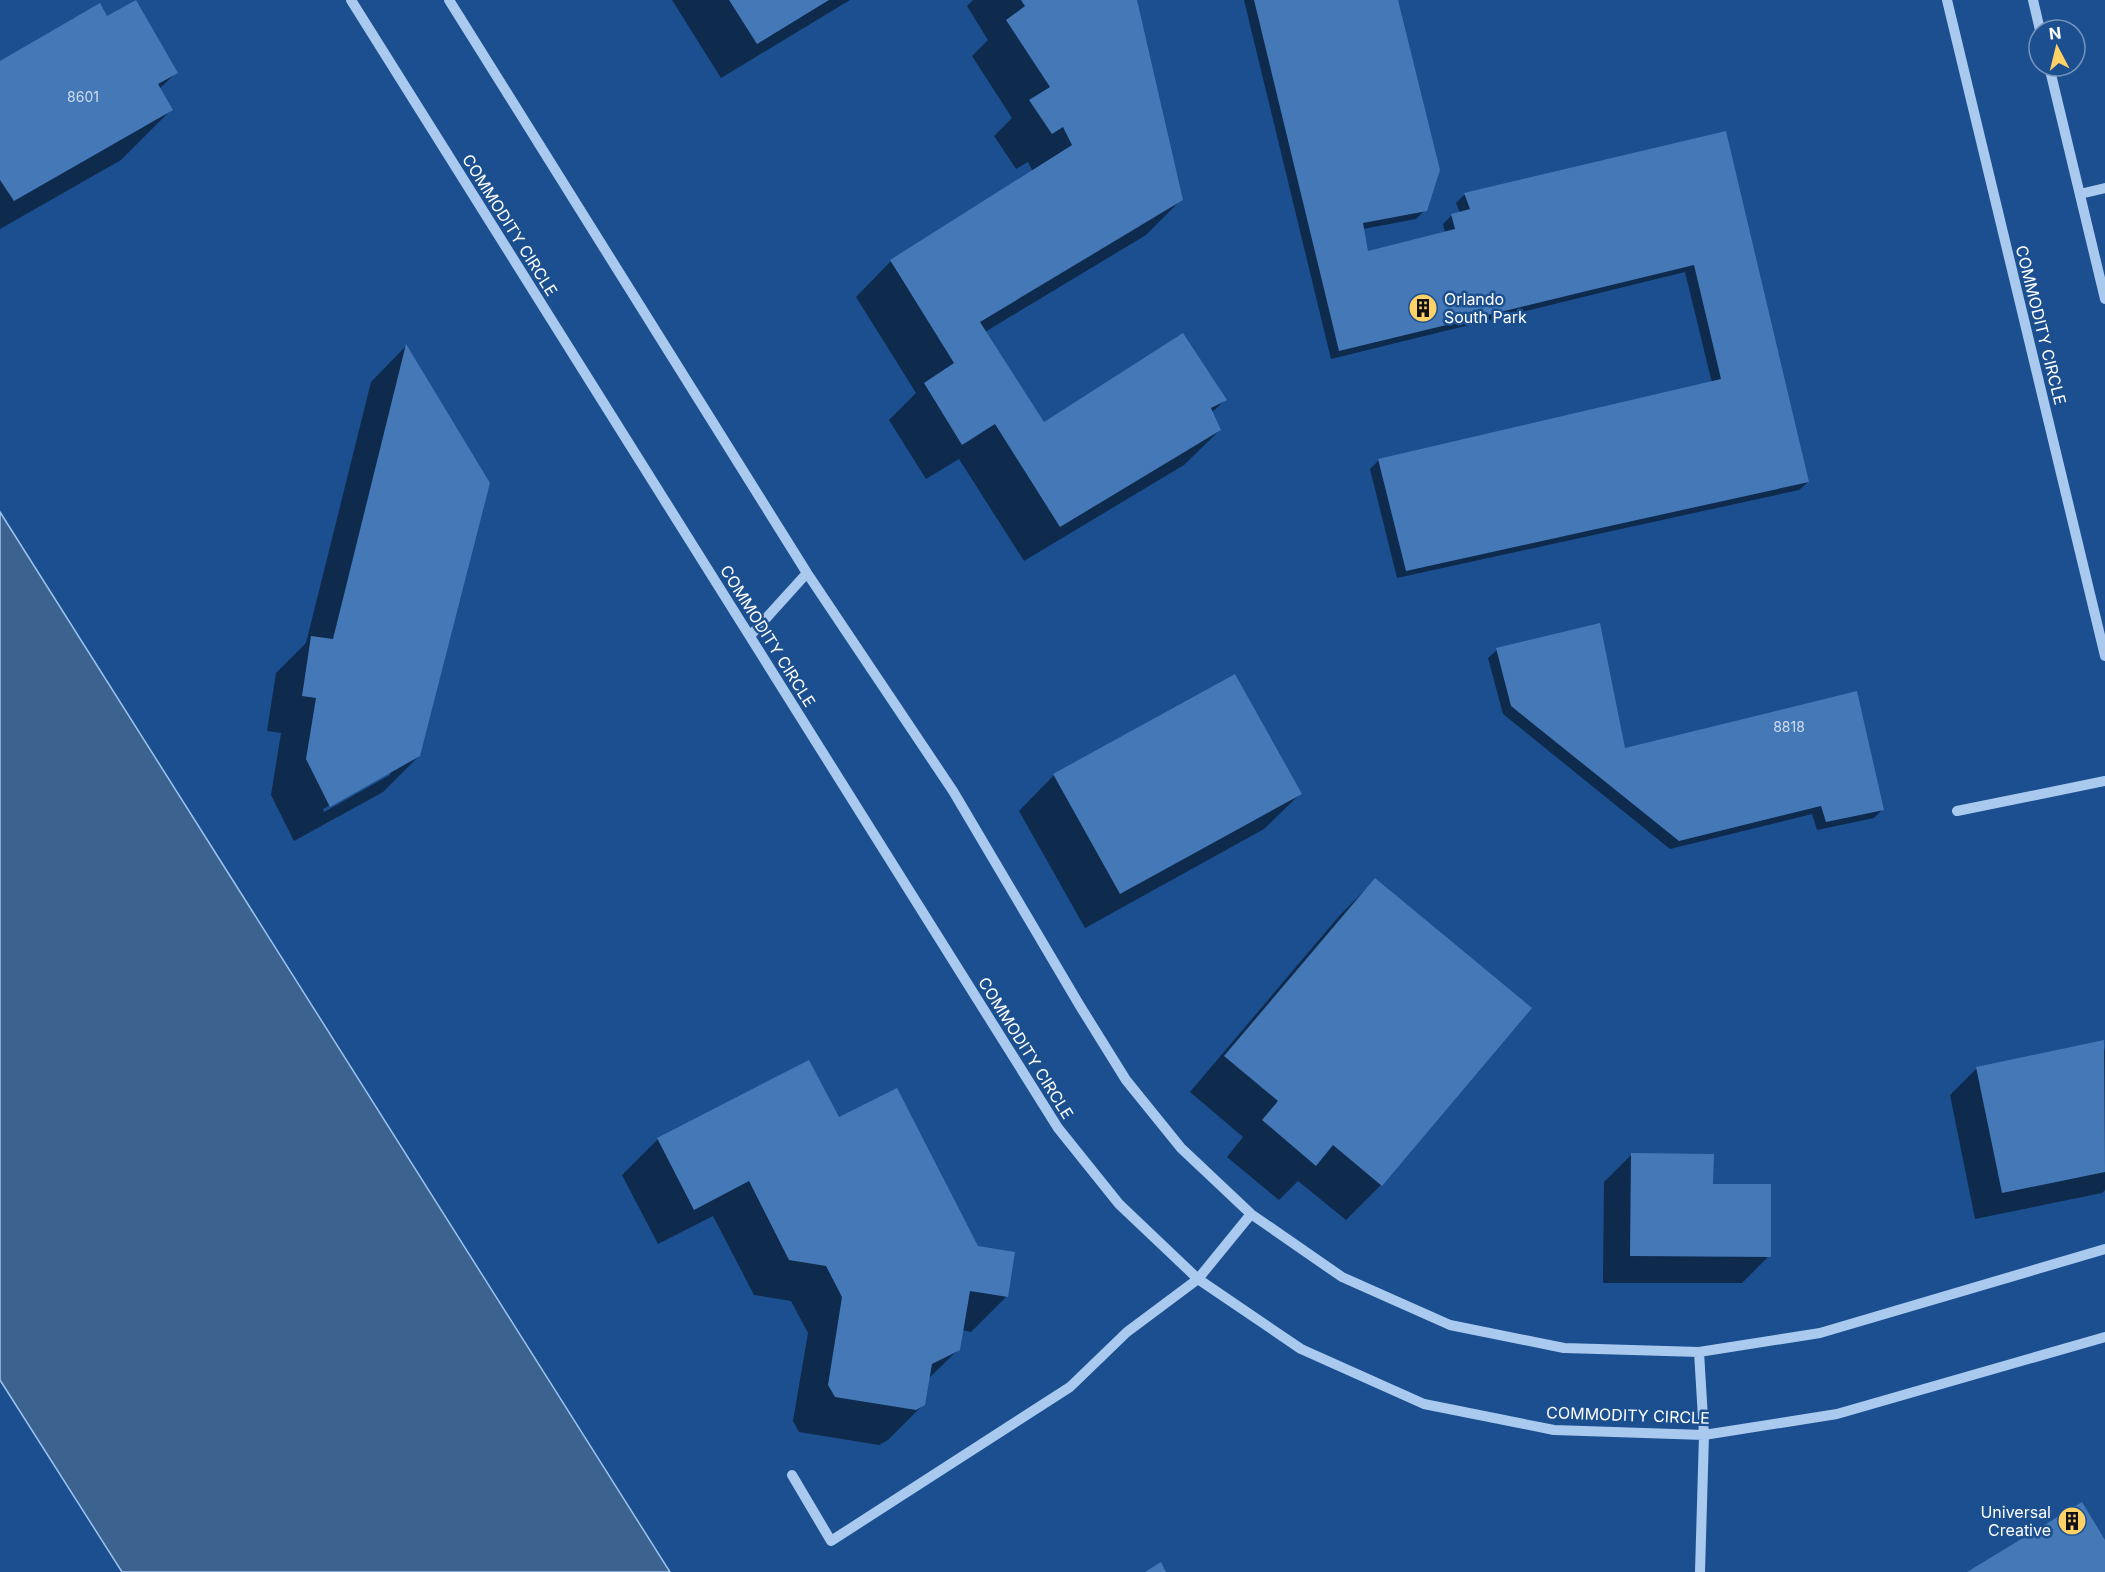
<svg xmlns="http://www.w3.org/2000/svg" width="2105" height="1572" viewBox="0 0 2105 1572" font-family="Inter,sans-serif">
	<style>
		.water { fill: #3c6290; stroke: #9cc4f0; stroke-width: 1.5 }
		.shadow { fill: #0007; fill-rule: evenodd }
		.building { fill: #4478b7 }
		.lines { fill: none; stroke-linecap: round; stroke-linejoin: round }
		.minor { stroke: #a9c9ee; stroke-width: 10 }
		.labels { text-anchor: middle; stroke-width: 5; stroke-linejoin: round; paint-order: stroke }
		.number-label { font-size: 14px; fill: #d0dded }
		.street-label { font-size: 16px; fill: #fff; stroke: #1b4f8f }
		.poi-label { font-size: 16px; fill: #fff; stroke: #1b4f8f; text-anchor: start }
	</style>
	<rect width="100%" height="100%" fill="#1b4f8f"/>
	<!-- water -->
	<path class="water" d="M0 512 670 1572H122L0 1380Z"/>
	<!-- shadow -->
	<path class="shadow" d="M672 0H850L721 78Z
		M973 0H1136L1181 200 1146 235 985 332 1044 424 1225 400 1211 413 1220 430 1184 465 1024 561 959 459 926 479 889 420 916 393 856 297 891 261 1033 172 1028 162 1016 169 994 136 1012 118 972 56 988 40 967 6Z
		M1244 0H1397L1425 210 1416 219 1363 229 1367 253 1445 233 1443 224 1451 216 1460 213 1456 203 1465 194 1725 133 1808 482 1799 490 1397 578 1370 469 1379 460 1712 383 1685 272 1331 359Z
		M106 18 176 73 159 89 171 110 121 160 0 229V63Z
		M405 347 488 483 419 756 383 792 294 841 271 795 281 733 267 731 276 673 306 643 371 382ZM390 771V775L324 812 323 809Z
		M1497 650 1624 750 1883 809 1874 818 1817 830 1812 814 1670 849 1503 714 1488 658Z
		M1054 775 1300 794 1264 829 1085 928 1019 811Z
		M1375 880 1381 1185 1346 1220 1298 1181 1279 1200 1227 1157 1243 1137 1190 1092 1340 915Z
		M2103 1042 2105 1052V1190L2102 1193 1975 1219 1950 1095 1977 1068Z
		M809 1062 838 1119 977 1247 1007 1296 971 1332 962 1330 959 1349 928 1379 924 1404 888 1440 879 1445 799 1432 793 1421 808 1333 791 1301 754 1295 713 1216 658 1244 622 1175 658 1139Z
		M1631 1155 1712 1185 1769 1256 1742 1283H1603L1604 1182Z"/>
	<!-- building -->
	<path class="building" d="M136 0 178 73 158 84 173 110 14 201 0 180V61L100 3 107 16Z
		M729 0H829L757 44Z
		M1021 0H1137L1183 200 980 322 1044 422 1183 333 1227 400 1211 408 1221 430 1060 527 995 424 962 445 924 383 954 363 890 260 1072 145 1063 127 1052 134 1029 100 1050 87 1006 20 1025 6Z
		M1254 0H1398L1440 170 1427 211 1363 223 1368 251 1455 229 1451 214 1470 209 1464 193 1726 131 1809 482 1406 571 1378 459 1721 379 1694 265 1339 351Z
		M406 344 490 483 420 756 330 807 306 759 316 698 302 696 311 636 333 639Z
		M1600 623 1625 748 1857 691 1884 810 1826 822 1821 806 1679 841 1511 706 1496 648Z
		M1235 674 1302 794 1120 894 1053 774Z
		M1375 878 1532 1008 1382 1186 1333 1145 1316 1166 1262 1120 1278 1101 1224 1056Z
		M2104 1040 2105 1172 2002 1193 1976 1067Z
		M809 1060 839 1117 897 1088 978 1246 1015 1252 1008 1297 970 1291 960 1350 932 1364 925 1405 916 1410 835 1397 828 1385 842 1297 826 1266 789 1260 749 1181 694 1210 657 1138Z
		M1631 1153 1714 1154 1713 1184H1771V1257L1630 1256Z
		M2082 1502 2105 1540V1572H1967Z
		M1161 1562 1166 1572H1145Z"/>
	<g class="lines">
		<!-- minor -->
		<path class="minor" d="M351 0 1058 1128 1119 1204 1198 1279 1301 1349 1424 1404 1554 1430 1704 1435 1837 1414 2105 1337
			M449 0 807 573 953 791 1080 1006 1126 1080 1181 1148 1251 1214 1342 1277 1450 1325 1564 1348 1699 1352 1820 1333 2105 1249
			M1947 0 2105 656
			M2033 0 2040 30
			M2049 66 2105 299
			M2080 194 2105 188
			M750 636 807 573
			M1957 811 2105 781
			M1699 1352 1704 1435 1700 1572
			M792 1475 831 1541 1070 1387 1127 1332 1198 1279 1251 1214"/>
	</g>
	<!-- icons -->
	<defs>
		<g id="building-disc" transform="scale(1.5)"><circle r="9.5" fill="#ffd166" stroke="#1b4f8f"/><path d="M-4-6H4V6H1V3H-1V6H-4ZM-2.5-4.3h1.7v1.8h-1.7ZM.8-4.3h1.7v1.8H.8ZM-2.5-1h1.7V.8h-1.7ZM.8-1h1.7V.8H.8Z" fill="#111"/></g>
	</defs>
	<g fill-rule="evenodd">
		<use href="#building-disc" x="1423" y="308"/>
		<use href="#building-disc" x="2072" y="1521"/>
	</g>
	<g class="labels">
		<!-- number labels -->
		<g class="number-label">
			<text x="83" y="102">8601</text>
			<text x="1789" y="732">8818</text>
		</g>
		<!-- street labels -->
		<g class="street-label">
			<text transform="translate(510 225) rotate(58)" y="6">COMMODITY CIRCLE</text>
			<text transform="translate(2041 325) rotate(76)" y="6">COMMODITY CIRCLE</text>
			<text transform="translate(768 636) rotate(58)" y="6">COMMODITY CIRCLE</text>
			<text transform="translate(1026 1048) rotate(58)" y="6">COMMODITY CIRCLE</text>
			<text transform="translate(1628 1415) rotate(2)" y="6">COMMODITY CIRCLE</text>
		</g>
		<!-- poi labels -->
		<g class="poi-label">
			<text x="1444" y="305">Orlando<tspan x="1444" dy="18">South Park</tspan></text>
			<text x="2051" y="1518" text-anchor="end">Universal<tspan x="2051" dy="18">Creative</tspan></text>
		</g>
	</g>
	<!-- north arrow -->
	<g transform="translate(2057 48) rotate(353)"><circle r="28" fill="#1b4f8f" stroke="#7695bc" stroke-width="1.5"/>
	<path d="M0-4.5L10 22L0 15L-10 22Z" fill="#ffd166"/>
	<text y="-9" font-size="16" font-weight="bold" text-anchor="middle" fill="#ffffff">N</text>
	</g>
</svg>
